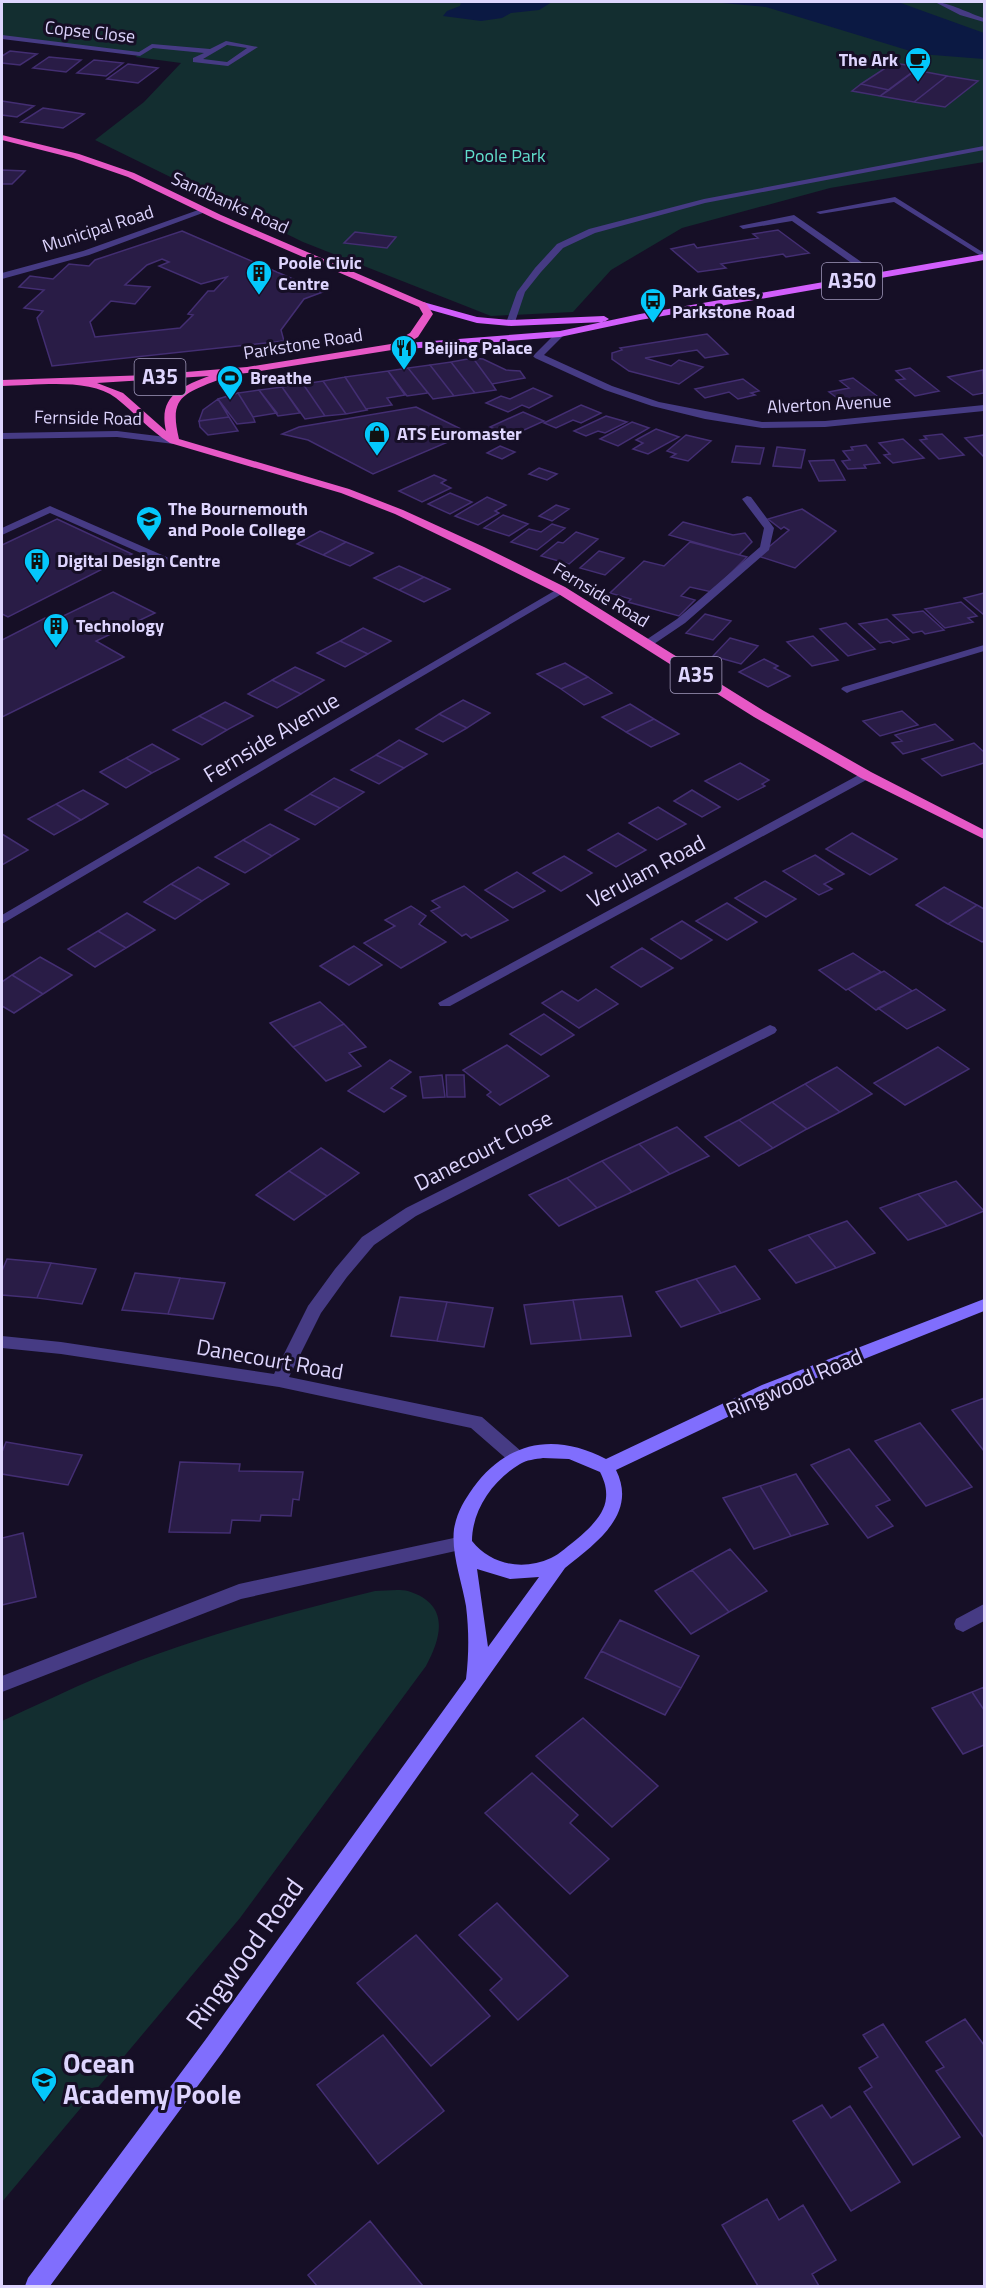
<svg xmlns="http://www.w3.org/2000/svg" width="986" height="2288" viewBox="0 0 986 2288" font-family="'Titillium Web',sans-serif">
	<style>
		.green { fill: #132e30 }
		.water { fill: #0b1943 }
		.building { fill: #291c46; stroke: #432e72; stroke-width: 1.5; fill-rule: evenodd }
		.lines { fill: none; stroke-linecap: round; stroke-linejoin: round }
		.service { fill: #463b84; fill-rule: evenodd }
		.minor { fill: #463b84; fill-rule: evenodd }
		.tertiary { fill: #463b84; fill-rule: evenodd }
		.secondary { fill: #806efd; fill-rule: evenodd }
		.primary { fill: #d25efc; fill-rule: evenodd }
		.trunk { fill: #e758c6; fill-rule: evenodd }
		.labels { text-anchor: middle; stroke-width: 6; stroke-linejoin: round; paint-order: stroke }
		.far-street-label { font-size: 18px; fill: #ded5fe; stroke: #160f26 }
		.far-poi-label { font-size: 18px; font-weight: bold; fill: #ded5fe; stroke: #160f26; text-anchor: start }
		.far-park-label { font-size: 18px; fill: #61decc; stroke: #160f26 }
		.shield { fill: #160f26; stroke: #a29abd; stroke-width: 1.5 }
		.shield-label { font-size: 21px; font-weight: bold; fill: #ded5fe }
		.street-label { font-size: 22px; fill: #ded5fe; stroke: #160f26 }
		.near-street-label { font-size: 27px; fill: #ded5fe; stroke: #160f26 }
		.near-poi-label { font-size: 27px; font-weight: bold; fill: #ded5fe; stroke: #160f26; text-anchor: start }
	</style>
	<rect width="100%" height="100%" fill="#160f26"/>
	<!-- green -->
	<path class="green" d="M2 2H984V162L830 188 682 228 611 270 573 312 491 316 303 242 95 140 144 102 181 63 136 57 138 54 2 37Z
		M375 1591C385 1591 398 1589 408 1591 450 1604 442 1636 426 1666L240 1918 2 2202V1721C35 1706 68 1690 101 1676 189 1639 283 1614 375 1591Z"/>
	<!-- water -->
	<path class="water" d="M461 2H552L539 10 511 13 502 18 481 21 443 16 447 11 460 6Z
		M711 2H898L984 33V59L920 54 766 7Z"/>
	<!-- building -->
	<path class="building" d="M10 51 37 54 20 65 2 63V56Z
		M49 57 81 60 66 72 33 68Z
		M94 60 123 63 106 76 77 73Z
		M893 63 920 67 889 90 861 84Z
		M128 64 158 68 138 83 107 79Z
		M915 70 947 76 914 102 880 96Z
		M947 76 978 81 945 107 914 102Z
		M861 84 889 90 880 96 852 91Z
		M2 101 34 106 17 117 2 115Z
		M43 108 84 114 63 128 21 122Z
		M2 170 25 171 12 184H2Z
		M778 230 809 253 786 257 783 254 721 264 726 268 698 272 671 249 694 244 697 248 758 238 753 234Z
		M182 231 323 292 304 299 281 330 284 341 52 366 37 318 43 311 24 308 44 290 19 287 30 276 53 279 69 264 89 266 95 260ZM162 259 169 262 159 266 201 284 227 277 214 291H208L188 314 193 315 180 328 95 337 90 322 111 301 135 304 150 287 125 285 147 265Z
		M355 232 396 237 387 248 344 243Z
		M707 334 728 354 705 358 697 350 645 358 671 366 679 360 703 367 679 384 629 371 612 359V353L622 350 620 348Z
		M473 358 483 359 506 370 520 371 525 378 492 384Z
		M473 358 492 384 496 390 475 393 451 362Z
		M451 362 475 393 454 396 430 365Z
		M430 365 454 396 433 399 408 368Z
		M408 368 428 393 407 396 388 371Z
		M910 368 939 391 915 396 896 380 905 379 896 371Z
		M983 370 984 393 973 395 948 377Z
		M388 371 405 395 387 398 392 405 366 409 345 377Z
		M345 377 366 409 367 410 346 414 323 381Z
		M853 378 881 399 848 406 829 392 849 388 840 381Z
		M743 379 759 391 751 393 755 395 738 399 729 392 705 398 695 389Z
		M323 381 346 414 325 416 303 384Z
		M303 384 325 416 305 419 282 387Z
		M282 387 300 413 278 416 259 390Z
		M533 388 552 396 529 408 522 405 508 412 486 403 501 396 510 399Z
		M259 390 277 413 253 417 238 393Z
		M238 393 253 417 255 422 237 424 218 399Z
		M218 399 229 417 199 421 203 410Z
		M581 405 601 413 581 423 573 420 556 428 544 423Z
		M416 407 469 433 373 474 308 440 282 434 299 427Z
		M523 412 544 421 511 436 490 427Z
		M606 416 627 422 605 433 598 431 586 436 574 431Z
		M229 417 238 431 208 435 200 427 199 421Z
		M632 422 649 428 618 446 600 439Z
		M656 429 679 437 648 454 633 449 643 443 636 440Z
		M942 434 964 455 939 459 920 440 927 439 924 436Z
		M686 435 711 441 688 461 671 457 676 454 667 451Z
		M984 435V457L965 438Z
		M903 439 924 458 893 463 884 455 890 454 879 443Z
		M866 445 880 463 864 465 866 468 848 469 842 461 850 460 843 451 853 450 851 447Z
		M500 446 515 452 502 459 487 453Z
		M736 446 764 448 760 464 732 462Z
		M777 447 805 450 801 468 773 466Z
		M834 460 845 480 819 481 809 461Z
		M539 468 557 474 547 480 529 474Z
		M434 475 446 480 441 483 451 488 422 502 399 491Z
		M450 493 472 502 450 514 428 504Z
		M487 497 506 505 495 511 499 513 478 525 455 516Z
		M556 505 569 509 552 521 539 516Z
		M802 509 836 531 795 568 758 556 789 530 784 527 781 529 768 519Z
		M503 515 528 524 509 536 484 528Z
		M57 519 132 554 8 617 2 614V545Z
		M683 522 733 535 745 533 752 542 739 555 669 535Z
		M552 524 565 528 537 550 511 542 529 529 541 532Z
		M320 531 346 542 323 555 297 544Z
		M576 532 598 539 569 564 541 556 558 542 563 543Z
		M346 542 373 553 350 566 323 555Z
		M690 542 747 557 712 592 690 587 681 596 695 600 679 616 628 602 631 599 610 593 644 561 664 566Z
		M599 551 624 558 605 575 580 568Z
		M399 566 424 577 399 590 374 578Z
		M424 577 450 589 424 602 399 590Z
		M113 592 155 613 96 641 124 657 2 717V640L45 618 53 621Z
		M984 593V615L964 598Z
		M961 602 977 616 968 618 973 622 945 628 925 609Z
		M923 611 944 630 925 634 922 631 913 633 893 615Z
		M705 614 731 621 713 640 686 633Z
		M887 619 909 639 893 643 890 641 880 643 859 624Z
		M846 623 875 649 848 656 820 629Z
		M363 628 391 641 368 654 340 641Z
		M813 636 838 660 812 666 787 642Z
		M730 638 758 646 741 664 713 656Z
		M340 641 368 654 345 667 317 653Z
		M764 659 778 666 774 668 790 676 768 687 739 672Z
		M565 663 588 677 561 689 537 674Z
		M295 667 324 680 301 694 272 680Z
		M588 677 612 693 584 705 561 689Z
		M272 680 301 694 277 708 248 694Z
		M463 700 490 713 467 728 439 714Z
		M225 702 253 716 227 730 199 716Z
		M630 704 654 719 626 732 602 717Z
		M902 711 918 725 880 736 863 721Z
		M439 714 467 728 443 742 416 729Z
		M199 716 227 730 202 745 173 730Z
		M654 719 679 734 651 747 626 732Z
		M935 724 953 740 903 754 892 743 902 741 895 735Z
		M399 740 427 754 404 768 376 755Z
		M974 743 984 752V763L942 776 922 759Z
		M152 744 179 759 152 773 126 758Z
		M376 755 404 768 379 784 351 770Z
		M126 758 152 773 126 788 100 772Z
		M740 763 769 780 762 784 765 786 738 800 705 781Z
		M334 778 364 792 340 808 310 794Z
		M83 790 108 804 81 820 56 804Z
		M692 790 720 807 702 817 674 801Z
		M310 794 340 808 315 825 285 810Z
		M56 804 81 820 54 835 28 819Z
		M658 807 686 824 657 840 629 823Z
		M270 824 299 839 272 856 243 840Z
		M618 833 646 850 616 867 588 850Z
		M852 833 897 859 870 875 826 849Z
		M2 834 28 850 2 865Z
		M243 840 272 856 245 873 215 857Z
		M815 855 844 874 824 884 832 889 819 895 783 871Z
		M564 856 592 873 561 891 533 873Z
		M198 867 229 884 202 901 171 884Z
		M517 872 545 891 513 908 485 890Z
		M765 881 796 899 766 917 735 898Z
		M171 884 202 901 175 919 144 902Z
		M464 886 508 920 471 938 466 934 462 936 431 911 440 907 432 901Z
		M944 887 977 905 948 924 916 905Z
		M727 903 757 922 727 940 696 921Z
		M977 905 984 909V941L982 942 948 924Z
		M411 906 426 916 419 924 446 942 401 968 364 943 395 926 385 920Z
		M127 913 155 930 126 948 98 931Z
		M682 921 712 940 681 959 651 939Z
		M98 931 126 948 95 967 68 949Z
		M354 946 382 965 349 985 320 966Z
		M642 948 673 968 641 987 611 967Z
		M853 953 881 972 846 990 819 970Z
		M40 957 72 975 43 994 12 975Z
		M884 971 912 991 876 1010 848 989Z
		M12 975 43 994 14 1013 2 1006V982Z
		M596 989 618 1004 579 1028 542 1003 562 991 578 1001Z
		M916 989 945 1010 907 1029 878 1008Z
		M320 1002 344 1024 293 1047 270 1023Z
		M544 1014 574 1035 541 1055 510 1034Z
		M344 1024 366 1047 349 1053 361 1066 326 1081 293 1047Z
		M507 1045 549 1076 500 1105 487 1095 491 1092 463 1070Z
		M938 1047 969 1069 905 1105 874 1083Z
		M390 1060 411 1072 391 1088 406 1096 384 1112 348 1091Z
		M837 1067 872 1094 840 1112 805 1084Z
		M442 1075 445 1097 423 1098 420 1077Z
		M446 1075H464L465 1097H447Z
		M805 1084 840 1112 807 1129 772 1102Z
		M772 1102 807 1129 773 1148 739 1120Z
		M739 1120 773 1148 739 1166 705 1137Z
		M677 1127 709 1156 670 1174 639 1144Z
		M639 1144 670 1174 632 1192 602 1161Z
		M321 1148 359 1173 327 1196 289 1171Z
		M602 1161 632 1192 597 1208 567 1178Z
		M289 1171 327 1196 294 1220 256 1195Z
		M567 1178 597 1208 559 1226 529 1195Z
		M956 1181 984 1211 947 1226 918 1194Z
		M918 1194 947 1226 908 1240 880 1208Z
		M847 1221 875 1253 836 1268 808 1235Z
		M808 1235 836 1268 796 1283 769 1250Z
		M7 1259 51 1263 37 1298 2 1295V1271Z
		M51 1263 96 1269 82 1304 37 1298Z
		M735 1266 760 1299 721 1313 696 1279Z
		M135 1273 180 1278 168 1314 122 1310Z
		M180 1278 225 1283 213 1319 168 1314Z
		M696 1279 721 1313 681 1327 656 1292Z
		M622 1296 631 1336 581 1340 573 1300Z
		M400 1297 447 1302 437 1341 391 1336Z
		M573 1300 581 1340 531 1344 524 1305Z
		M447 1302 493 1308 484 1347 437 1341Z
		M984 1398V1451L952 1410Z
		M920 1423 972 1487 926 1506 875 1441Z
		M6 1442 82 1455 68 1485 2 1474V1452Z
		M849 1449 890 1500 876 1506 893 1526 868 1538 811 1465Z
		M180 1462 240 1464 239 1471 303 1472 299 1500 293 1499 291 1516 261 1515 260 1521 232 1520 230 1533 169 1532Z
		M796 1474 828 1524 791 1536 760 1486Z
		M760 1486 791 1536 754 1549 723 1498Z
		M23 1533 36 1597 2 1605V1538Z
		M730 1549 767 1591 729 1612 692 1570Z
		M692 1570 729 1612 691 1634 655 1591Z
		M620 1620 699 1656 681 1688 601 1651Z
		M601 1651 681 1688 665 1715 585 1678Z
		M984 1687V1710L972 1692Z
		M972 1692 984 1710V1745L963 1754 932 1708Z
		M583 1718 658 1786 612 1827 536 1756Z
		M532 1773 578 1815 570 1823 609 1859 570 1894 485 1813Z
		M497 1903 568 1976 518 2020 490 1990 502 1979 459 1935Z
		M416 1935 490 2016 431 2066 357 1983Z
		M965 2019 984 2045V2138L936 2071 944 2067 926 2042Z
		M883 2024 960 2137 913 2165 864 2092 872 2087 859 2068 878 2057 863 2035Z
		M383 2035 444 2111 378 2164 317 2085Z
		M822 2105 831 2118 850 2106 900 2182 851 2211 793 2121Z
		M767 2199 779 2220 803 2205 836 2260 812 2274 819 2286H758L722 2225Z
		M370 2221 423 2286H317L308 2275Z"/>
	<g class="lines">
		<!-- service -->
		<path class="service" d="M895 197 984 253V258L894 202 820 214 816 212Z
			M201 209 208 211 89 255 2 279V273L83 251Z
			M794 215 880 275V279H874L792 221 743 229 739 226Z
			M117 431 174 438 179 441 174 444 117 437 2 439V433Z
			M747 496 751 497 774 528 769 550 685 623 651 646H643V642L677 619 760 547 764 528 742 499Z
			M50 506 169 558 170 560 165 563 161 562 50 513 2 535V528Z
			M984 1604V1621L963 1632 956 1629 954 1624 956 1619Z"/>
		<!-- minor -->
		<path class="minor" d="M935 2C945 1 971 14 984 18V22L960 15Z
			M2 35 139 52 152 44 210 49 226 41 258 47 228 66 193 62V58L204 53 153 48 140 56 2 39ZM227 45 247 48 227 62 203 59Z
			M984 146V150L705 203 595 233 563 248 541 272 525 292 514 325 506 323 517 292 535 268 557 244 589 229 704 199Z
			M557 332 565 334 544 355 612 386 659 402 762 422 825 421 984 405V411L825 427 762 428 705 419 652 406 605 390 535 358 533 356Z
			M561 587 565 588V592L2 924V915Z
			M984 645V651L851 691 847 693 841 689 843 687Z
			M866 771 872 775 870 778 450 1006H440L438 1003Z
			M770 1025 775 1027 777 1030 775 1033 416 1216 374 1245 347 1277 321 1313 289 1377 482 1417 522 1452 525 1457 522 1462 516 1464 510 1462 471 1428 279 1387 61 1354 2 1348V1336L61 1342 274 1374 308 1306 335 1269 362 1237 406 1208Z"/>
		<!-- tertiary -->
		<path class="tertiary" d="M463 1536 469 1538 472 1543 469 1548 241 1599 2 1692V1676L239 1584Z"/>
		<!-- secondary -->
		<path class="secondary" d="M984 1299V1311L774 1395 616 1470C638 1514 596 1543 565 1568L222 2053 50 2286H25L28 2278 206 2039 466 1679C469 1654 469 1631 466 1606 462 1582 451 1553 454 1529 457 1512 464 1501 473 1488 507 1441 555 1432 606 1459L762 1385ZM543 1458 569 1459 600 1472C604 1480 607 1488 606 1498 605 1514 589 1529 577 1539 569 1545 560 1554 551 1558 523 1571 491 1565 472 1541 472 1510 493 1480 520 1464 526 1460 536 1459 543 1458ZM477 1569 510 1579 539 1577 488 1647Z"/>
		<!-- primary -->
		<path class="primary" d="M984 254V260L640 320 560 337 394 350 389 347 394 344 560 331 640 314Z
			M423 302 477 317 511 320 604 316 609 319 604 322 511 326 477 323 420 307V303Z"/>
		<!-- trunk -->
		<path class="trunk" d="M2 135 79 154 134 173 221 215 426 303 433 314 418 337 398 349 247 373 217 376 219 378 218 380C182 394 169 398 179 439L349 489 403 510 484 547 565 587 764 711 871 772 984 830V839L861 778 754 717 557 593 476 553 395 514 341 493 170 443C149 430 135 413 116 398 88 377 35 386 2 386V380L149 375 247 367 391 344 410 333 423 314 419 307 215 219 128 177 73 158 2 140ZM209 376C181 387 158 396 166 431L123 393 97 383Z"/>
	</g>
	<!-- icons -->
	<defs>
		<g id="cafe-pin" transform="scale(1.35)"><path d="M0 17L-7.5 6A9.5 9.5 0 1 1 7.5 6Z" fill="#04c8fb" stroke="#160f26"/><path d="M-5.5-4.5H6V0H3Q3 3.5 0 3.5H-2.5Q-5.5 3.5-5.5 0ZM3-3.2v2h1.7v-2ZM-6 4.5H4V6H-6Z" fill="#111"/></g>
		<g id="building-pin" transform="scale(1.35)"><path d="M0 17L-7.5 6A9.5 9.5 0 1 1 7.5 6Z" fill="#04c8fb" stroke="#160f26"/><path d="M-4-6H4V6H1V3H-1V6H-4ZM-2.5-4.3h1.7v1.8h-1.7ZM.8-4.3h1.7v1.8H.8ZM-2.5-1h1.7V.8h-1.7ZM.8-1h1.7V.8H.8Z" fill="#111"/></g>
		<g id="bus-pin" transform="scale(1.35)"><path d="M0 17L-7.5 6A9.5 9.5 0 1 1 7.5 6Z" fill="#04c8fb" stroke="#160f26"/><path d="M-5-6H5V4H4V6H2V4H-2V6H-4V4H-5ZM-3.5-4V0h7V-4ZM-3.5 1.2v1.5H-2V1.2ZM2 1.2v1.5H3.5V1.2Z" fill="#111"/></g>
		<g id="restaurant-pin" transform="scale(1.35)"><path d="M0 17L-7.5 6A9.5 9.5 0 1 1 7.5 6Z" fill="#04c8fb" stroke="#160f26"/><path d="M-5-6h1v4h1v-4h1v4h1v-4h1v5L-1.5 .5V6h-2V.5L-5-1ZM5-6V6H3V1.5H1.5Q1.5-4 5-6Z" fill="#111"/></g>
		<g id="stadium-pin" transform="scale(1.35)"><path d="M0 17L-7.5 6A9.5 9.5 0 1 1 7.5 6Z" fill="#04c8fb" stroke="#160f26"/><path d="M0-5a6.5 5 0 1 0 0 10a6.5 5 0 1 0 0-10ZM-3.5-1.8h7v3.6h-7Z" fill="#111"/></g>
		<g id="shop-pin" transform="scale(1.35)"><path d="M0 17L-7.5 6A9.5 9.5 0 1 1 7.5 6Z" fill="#04c8fb" stroke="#160f26"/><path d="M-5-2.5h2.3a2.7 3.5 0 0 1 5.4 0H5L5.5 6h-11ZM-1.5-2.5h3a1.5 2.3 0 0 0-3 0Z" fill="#111"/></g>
		<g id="university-pin" transform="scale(1.35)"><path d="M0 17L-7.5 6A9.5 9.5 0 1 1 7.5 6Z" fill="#04c8fb" stroke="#160f26"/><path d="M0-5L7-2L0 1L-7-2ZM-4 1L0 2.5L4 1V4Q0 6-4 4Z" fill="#111"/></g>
		<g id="school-pin" transform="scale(1.35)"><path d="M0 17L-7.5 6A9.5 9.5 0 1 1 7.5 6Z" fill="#04c8fb" stroke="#160f26"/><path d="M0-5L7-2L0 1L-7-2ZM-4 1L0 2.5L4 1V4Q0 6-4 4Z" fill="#111"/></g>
	</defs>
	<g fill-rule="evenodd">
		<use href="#cafe-pin" x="918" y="60"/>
		<use href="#building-pin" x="259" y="273"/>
		<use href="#bus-pin" x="653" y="301"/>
		<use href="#restaurant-pin" x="404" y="348"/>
		<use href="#stadium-pin" x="230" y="378"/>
		<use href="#shop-pin" x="377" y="434"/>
		<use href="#university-pin" x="149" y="519"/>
		<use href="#building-pin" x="37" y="561"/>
		<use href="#building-pin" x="56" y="626"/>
		<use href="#school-pin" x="44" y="2080"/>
	</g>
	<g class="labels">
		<!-- far-street labels -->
		<g class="far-street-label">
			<text transform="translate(90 32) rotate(6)" y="6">Copse Close</text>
			<text transform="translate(230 203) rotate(24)" y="6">Sandbanks Road</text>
			<text transform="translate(98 229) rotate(-18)" y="6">Municipal Road</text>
			<text transform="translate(303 344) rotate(-9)" y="6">Parkstone Road</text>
			<text transform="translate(829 404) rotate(-3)" y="6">Alverton Avenue</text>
			<text transform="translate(88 418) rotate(1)" y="6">Fernside Road</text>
			<text transform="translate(601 595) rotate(31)" y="6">Fernside Road</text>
		</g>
		<!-- far-poi labels -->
		<g class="far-poi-label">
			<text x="898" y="66" text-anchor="end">The Ark</text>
			<text x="278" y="269">Poole Civic<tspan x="278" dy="21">Centre</tspan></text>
			<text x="672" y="297">Park Gates,<tspan x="672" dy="21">Parkstone Road</tspan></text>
			<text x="424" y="354">Beijing Palace</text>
			<text x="250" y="384">Breathe</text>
			<text x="397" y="440">ATS Euromaster</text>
			<text x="168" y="515">The Bournemouth<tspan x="168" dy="21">and Poole College</tspan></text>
			<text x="57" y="567">Digital Design Centre</text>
			<text x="76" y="632">Technology</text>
		</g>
		<!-- far-park labels -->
		<g class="far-park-label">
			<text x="505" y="162">Poole Park</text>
		</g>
		<!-- shield labels -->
		<g class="shield">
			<rect x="822" y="263" width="60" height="36" rx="4.5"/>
			<rect x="134.5" y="359" width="51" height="36" rx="4.5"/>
			<rect x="670.5" y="657" width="51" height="36" rx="4.5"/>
		</g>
		<g class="shield-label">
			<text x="852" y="288">A350</text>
			<text x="160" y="384">A35</text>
			<text x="696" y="682">A35</text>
		</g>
		<!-- street labels -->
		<g class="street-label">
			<text transform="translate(271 737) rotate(-31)" y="8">Fernside Avenue</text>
			<text transform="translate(646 871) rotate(-28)" y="8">Verulam Road</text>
			<text transform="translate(483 1150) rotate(-27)" y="8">Danecourt Close</text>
			<text transform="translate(270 1359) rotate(10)" y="8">Danecourt Road</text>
			<text transform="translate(794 1383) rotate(-23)" y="8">Ringwood Road</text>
		</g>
		<!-- near-street labels -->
		<g class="near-street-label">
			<text transform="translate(245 1954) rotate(-54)" y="9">Ringwood Road</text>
		</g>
		<!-- near-poi labels -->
		<g class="near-poi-label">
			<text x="63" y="2073">Ocean<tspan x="63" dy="31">Academy Poole</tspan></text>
		</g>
	</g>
	<!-- border -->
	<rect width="986" height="2288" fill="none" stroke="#ded5fe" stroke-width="6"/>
</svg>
